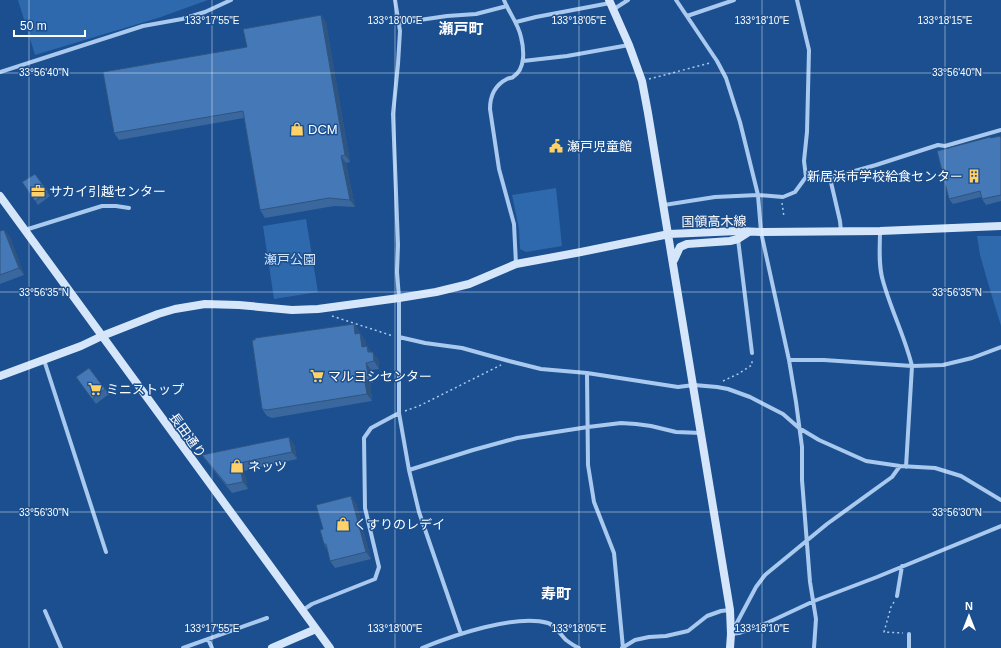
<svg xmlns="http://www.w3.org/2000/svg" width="1001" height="648" viewBox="0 0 1001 648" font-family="Helvetica,'Noto Sans JP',sans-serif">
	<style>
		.green { fill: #2e69ad }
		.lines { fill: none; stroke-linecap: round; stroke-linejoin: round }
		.path { stroke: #a9c9ee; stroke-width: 1.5; stroke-dasharray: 2 3; stroke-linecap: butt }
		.street { stroke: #a9c9ee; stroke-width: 4 }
		.secondary { stroke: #d6e6fa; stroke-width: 8 }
		.wall { fill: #3a679d }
		.shaded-wall { fill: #305480 }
		.building { fill: #4478b7; stroke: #305480 }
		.ticks { fill: none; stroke: #fff; stroke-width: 1; stroke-opacity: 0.45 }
		.labels { text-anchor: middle; stroke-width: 3; stroke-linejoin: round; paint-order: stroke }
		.poi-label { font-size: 13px; fill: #fff; stroke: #1b4f8f; text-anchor: start }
		.street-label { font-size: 13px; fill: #fff; stroke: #1b4f8f }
		.park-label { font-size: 13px; fill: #cfe3fa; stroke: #1b4f8f }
		.quarter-label { font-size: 15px; font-weight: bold; fill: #fff; stroke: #1b4f8f }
		.ticks-label { font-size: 10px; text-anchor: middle; fill: #fff; stroke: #1b4f8f; stroke-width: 3; stroke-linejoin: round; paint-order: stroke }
	</style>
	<rect width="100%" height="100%" fill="#1b4f8f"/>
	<!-- green -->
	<path class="green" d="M18 0H208L161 17 35 55Z
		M556 188 562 246 526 252 520 249 519 229 512 195Z
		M306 219 318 292 274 299 263 226Z
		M977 236H1001V326L988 283 980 255Z"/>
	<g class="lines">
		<!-- path -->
		<path class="path" d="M649 79 710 63
			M782 203 784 217
			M332 316 393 336
			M723 381 738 374 752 365V360
			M405 411 419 406 501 365
			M894 602 891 607 884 632 903 633"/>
		<!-- street -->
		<path class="street" d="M395 0 400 31 398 64 393 114 398 245 397 272 399 298V413L409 470 419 512 461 634
			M504 0C509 13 518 23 521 37 524 49 526 69 513 77 512 78 509 78 507 79 495 85 490 95 490 109L499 169 514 224 516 264
			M676 0 717 61 726 78 740 122 758 195 761 232 789 360 796 402 802 447V480L810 582 816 619 814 648
			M797 0 809 50 807 132 804 161 806 177
			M614 9 628 0
			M687 16 734 0
			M516 22 536 17 610 3
			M399 23 447 16 476 14 507 6
			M523 61 567 56 629 45
			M0 72 143 26 182 19 205 12 231 0
			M830 178 840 221 841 231
			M664 205 715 197 758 195 783 197 795 192 806 177 816 180 830 178 876 165 938 145 945 146 1001 130
			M25 230 102 206H116L129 208
			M880 231C880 247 878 265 883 281 891 310 905 337 912 366L906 467
			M738 239 752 353
			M399 337 425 343 462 348 509 361 541 369 587 373 678 387 694 385 717 387 728 389 750 397 783 414 799 428 819 440 866 461 900 466 935 468 961 476 1001 500
			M44 360 106 552
			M789 360H824L912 366 943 365 972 358 1001 347
			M587 373 588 465 594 502 614 553 623 648
			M409 470 473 450 517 438 588 427 621 423 636 424 651 426 676 432 701 433
			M897 596 902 566
			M303 610 312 604 375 579 379 567 365 508 364 438 371 428 399 413
			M45 611 61 648
			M732 632 756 587 765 575 827 524 892 477 900 466
			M731 634 739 633 767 623 814 601 877 577 1001 526
			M909 634V648
			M208 639 212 648
			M183 648 267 618
			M422 648C454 635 515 614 548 623 555 625 561 635 566 640 570 643 574 646 579 648
			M622 648 635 640 649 637 666 636 688 631 707 616 721 611 730 610"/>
		<!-- secondary -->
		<path class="secondary" d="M609 0 629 45 642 81 648 113 730 610 731 634 730 648
			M0 196 330 648
			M674 260 680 247 687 244 730 241 738 239 749 232
			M0 376 81 346 102 336 158 314 175 309 205 304 239 305 292 310 318 309 399 298 436 292 469 284 516 264 581 252 669 234 738 231 761 232 880 231 1001 226
			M272 648 316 629"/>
	</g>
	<!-- wall -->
	<path class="wall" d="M321 15 326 23 350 162 346 163 355 207 334 206 265 218 260 210 244 118 119 140 114 133 247 47Z
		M1000 136 1001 137V201L986 205 982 199 981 197 953 204 949 199Z
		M35 174 50 196 38 205 22 182Z
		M4 230 10 237 24 275 0 284V231Z
		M354 324 359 331V333H360L365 340 366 346H367L371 352 378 359 379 369 371 370 373 383H370L372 401 272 418 267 416 262 409Z
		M89 368 109 394 96 404 76 377Z
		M294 444 297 459 244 471 248 489 232 493 207 462 202 455Z
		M356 503 371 559 335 568 330 561 327 550 324 544 323 529Z"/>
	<!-- shaded-wall -->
	<path class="shaded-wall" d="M321 15 326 23 350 162 345 155Z
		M341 156 346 163 355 207 350 200Z
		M4 230 10 237 24 275 19 268Z
		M354 324 359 331 360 341 355 334Z
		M360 333 365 340 367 354 362 347Z
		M367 346 372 354 368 352Z
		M373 352 378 359 379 369 374 361Z
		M366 363 371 370 373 383 368 375Z
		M364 376 370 383 372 401 367 394Z
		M289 437 294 444 297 459 292 452Z
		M239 463 244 471 248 489 243 482Z
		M351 496 356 503 371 559 366 552Z"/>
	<!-- building -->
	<path class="building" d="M321 15 345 155 341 156 350 200 329 198 260 210 243 111 114 133 103 72 247 47 243 29Z
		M1000 136V137H1001V195L982 199 980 191 949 199 937 151 990 137 991 138Z
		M35 174 48 192 35 201 22 182Z
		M4 230 19 268 0 275V231Z
		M354 324 355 334 360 333 362 347 367 346 368 352H373L374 361 366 363 368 375 364 376 367 394 267 410 262 409 252 340H255V338Z
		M89 368 105 389 92 399 76 377Z
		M289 437 292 452 239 463 243 482 227 485 202 455Z
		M351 496 366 552 330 561 326 544H324L320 530 323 529 316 505Z"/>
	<!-- ticks -->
	<path class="ticks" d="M29 0V648M212 0V648M395 0V648M579 0V648M762 0V648M945 0V648M0 73H1001M0 292H1001M0 512H1001"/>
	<!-- icons -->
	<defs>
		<g id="shop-bare" transform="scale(1.08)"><path d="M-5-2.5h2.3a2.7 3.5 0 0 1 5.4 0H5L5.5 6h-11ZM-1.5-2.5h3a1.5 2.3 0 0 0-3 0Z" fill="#ffd166" stroke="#1b4f8f" stroke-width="2.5" paint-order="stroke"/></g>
		<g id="civic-bare" transform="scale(1.08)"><path d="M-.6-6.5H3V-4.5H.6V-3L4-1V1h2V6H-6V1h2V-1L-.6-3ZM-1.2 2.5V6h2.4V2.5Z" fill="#ffd166" stroke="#1b4f8f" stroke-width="2.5" paint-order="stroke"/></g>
		<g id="building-bare" transform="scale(1.08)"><path d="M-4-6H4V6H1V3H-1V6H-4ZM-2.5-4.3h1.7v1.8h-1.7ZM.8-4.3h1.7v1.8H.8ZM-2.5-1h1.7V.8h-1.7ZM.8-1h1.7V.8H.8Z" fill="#ffd166" stroke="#1b4f8f" stroke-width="2.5" paint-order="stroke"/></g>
		<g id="office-bare" transform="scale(1.08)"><path d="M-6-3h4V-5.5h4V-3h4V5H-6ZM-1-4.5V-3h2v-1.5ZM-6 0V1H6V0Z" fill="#ffd166" stroke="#1b4f8f" stroke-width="2.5" paint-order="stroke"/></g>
		<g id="supermarket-bare" transform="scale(1.08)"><path d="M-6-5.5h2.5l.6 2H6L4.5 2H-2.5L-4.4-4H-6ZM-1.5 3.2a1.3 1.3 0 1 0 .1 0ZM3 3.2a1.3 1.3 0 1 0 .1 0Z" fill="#ffd166" stroke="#1b4f8f" stroke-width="2.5" paint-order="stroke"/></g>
	</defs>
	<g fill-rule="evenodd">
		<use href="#shop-bare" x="297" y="129"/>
		<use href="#civic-bare" x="556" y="146"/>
		<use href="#building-bare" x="974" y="176"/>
		<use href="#office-bare" x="38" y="191"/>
		<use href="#supermarket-bare" x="317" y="376"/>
		<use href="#supermarket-bare" x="95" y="389"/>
		<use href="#shop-bare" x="237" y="466"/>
		<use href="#shop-bare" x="343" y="524"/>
	</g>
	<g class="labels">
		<!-- poi labels -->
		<g class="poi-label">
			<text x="308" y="134">DCM</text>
			<text x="567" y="151">瀬戸児童館</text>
			<text x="963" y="181" text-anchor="end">新居浜市学校給食センター</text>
			<text x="49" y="196">サカイ引越センター</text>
			<text x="328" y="381">マルヨシセンター</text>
			<text x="106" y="394">ミニストップ</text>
			<text x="248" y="471">ネッツ</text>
			<text x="354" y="529">くすりのレデイ</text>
		</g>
		<!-- street labels -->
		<g class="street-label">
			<text transform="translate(714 221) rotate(-1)" y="5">国領高木線</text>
			<text transform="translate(188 435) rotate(54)" y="5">長田通り</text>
		</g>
		<!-- park labels -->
		<g class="park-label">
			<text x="290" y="264">瀬戸公園</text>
		</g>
		<!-- quarter labels -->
		<g class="quarter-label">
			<text x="461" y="34">瀬戸町</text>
			<text x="556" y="599">寿町</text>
		</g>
	</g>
	<g class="ticks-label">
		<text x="212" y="24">133°17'55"E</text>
		<text x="395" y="24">133°18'00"E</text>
		<text x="579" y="24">133°18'05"E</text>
		<text x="762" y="24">133°18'10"E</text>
		<text x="945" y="24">133°18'15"E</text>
		<text x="44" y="76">33°56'40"N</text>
		<text x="957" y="76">33°56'40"N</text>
		<text x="44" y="296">33°56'35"N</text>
		<text x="957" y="296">33°56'35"N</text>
		<text x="44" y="516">33°56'30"N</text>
		<text x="957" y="516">33°56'30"N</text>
		<text x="212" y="632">133°17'55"E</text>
		<text x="395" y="632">133°18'00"E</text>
		<text x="579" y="632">133°18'05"E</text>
		<text x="762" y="632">133°18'10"E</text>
	</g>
	<!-- north arrow -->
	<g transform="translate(969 616)" stroke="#1b4f8f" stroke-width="3" paint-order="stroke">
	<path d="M0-3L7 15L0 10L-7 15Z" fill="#ffffff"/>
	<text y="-6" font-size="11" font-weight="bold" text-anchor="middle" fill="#ffffff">N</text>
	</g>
	<!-- scale -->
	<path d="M14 30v6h71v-6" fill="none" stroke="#ffffff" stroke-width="2"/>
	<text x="20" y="30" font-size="12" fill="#ffffff" stroke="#1b4f8f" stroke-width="3" paint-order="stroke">50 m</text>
</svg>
